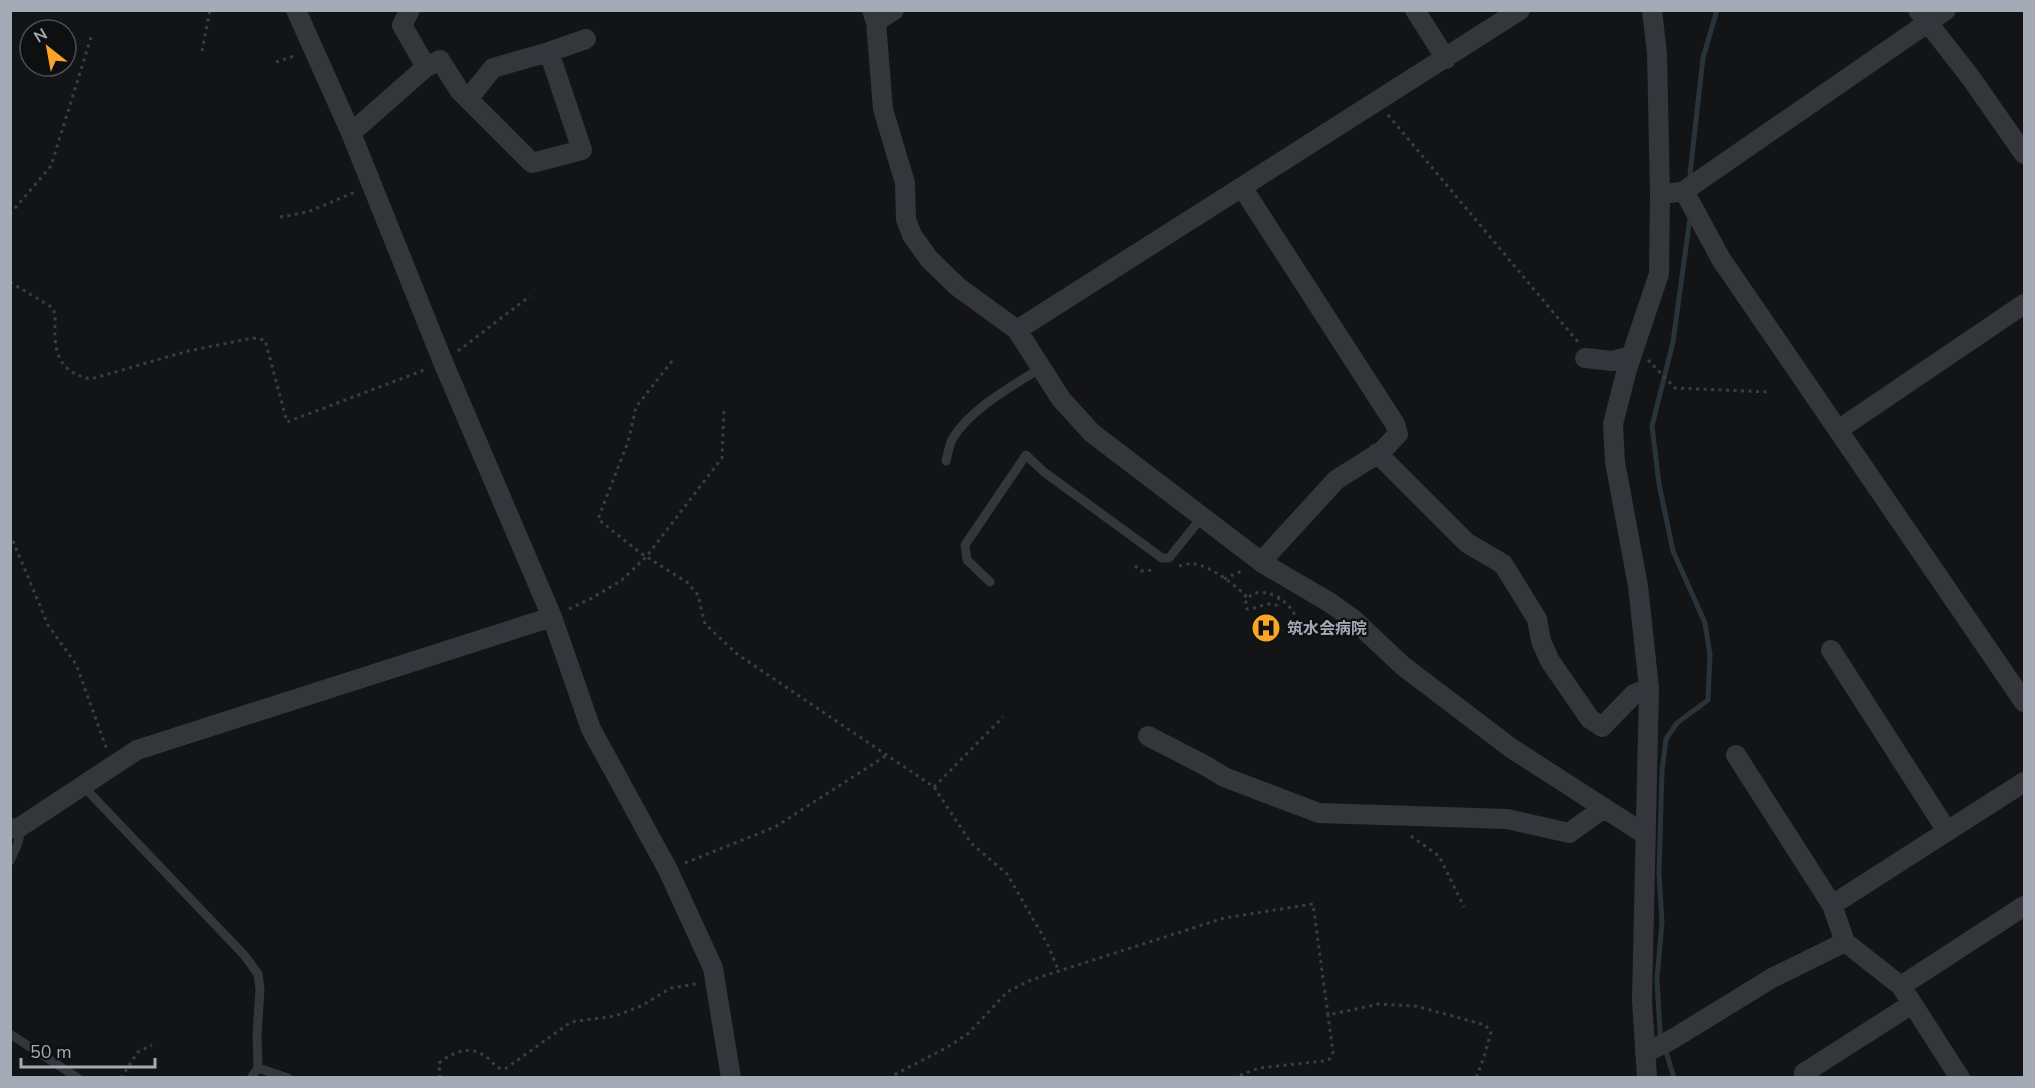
<svg xmlns="http://www.w3.org/2000/svg" width="2035" height="1088" viewBox="0 0 2035 1088" font-family="'Nunito Sans','Noto Sans JP',sans-serif">
	<style>
		.lines { fill: none; stroke-linecap: round; stroke-linejoin: round }
		.stream { stroke: #29333a; stroke-width: 5 }
		.path { stroke: #3a3d42; stroke-width: 3; stroke-dasharray: 3 4.5; stroke-linecap: butt }
		.service { stroke: #34363b; stroke-width: 9 }
		.minor { stroke: #34363b; stroke-width: 20 }
		.labels { text-anchor: middle; stroke-width: 4.5; stroke-linejoin: round; paint-order: stroke }
		.poi-label { font-size: 16px; font-weight: bold; fill: #a4abb6; stroke: #0e0f10; text-anchor: start }
	</style>
	<rect width="100%" height="100%" fill="#131415"/>
	<g class="lines">
		<!-- stream -->
		<path class="stream" d="M1693 178V175L1690 174 1703 58 1717 10
			M1662 1039 1660 1032 1657 979 1662 922 1659 873 1662 771 1666 739 1677 723 1708 700 1710 655 1705 623 1673 551 1659 484 1652 426 1673 342 1690 218
			M1665 1048 1674 1078"/>
		<!-- path -->
		<path class="path" d="M202 51 210 10
			M276 62 297 55
			M1388 115 1578 342
			M10 214 51 166 92 34
			M280 217 308 212 355 192
			M10 282 53 308C57 318 54 326 55 336 56 362 67 374 91 379L188 351 253 338 265 340 287 422 427 369
			M458 351 530 296
			M1648 360 1675 388 1770 392
			M672 361 636 407 628 442 598 519 639 552 688 583 698 595 705 624 737 654 934 787 971 843 1007 874 1048 945 1059 972
			M10 534 48 625 76 664 107 750
			M1135 566 1141 571 1155 570
			M1179 566C1184 565 1190 563 1194 564 1207 564 1241 588 1248 599
			M1224 579 1242 571
			M1279 597 1277 605 1267 604 1251 609H1247L1245 604C1252 588 1263 592 1277 596 1294 608 1297 617 1301 636
			M569 609 592 598 622 580 646 557 722 458 724 408
			M934 787 1003 717
			M1411 836 1439 856 1464 907
			M685 863 775 827 887 755
			M121 1078 138 1052 152 1045
			M440 1078 439 1063C453 1052 469 1045 485 1056 493 1061 495 1069 505 1069L571 1022 615 1016 641 1006 671 988 696 984
			M888 1078 946 1048 969 1033 1007 992 1031 980 1224 918 1313 904 1328 1015 1379 1004 1416 1006 1485 1025 1491 1032 1484 1057 1476 1078
			M1233 1078 1259 1068 1323 1061 1330 1059 1333 1052 1328 1015"/>
		<!-- service -->
		<path class="service" d="M946 461C948 454 949 444 953 438 971 408 1013 386 1042 367
			M990 582 967 560 965 545 1026 455 1044 472 1162 558H1169L1202 517
			M83 786 245 956 258 974 260 989 257 1034 258 1068 251 1078
			M10 861 18 843 22 826
			M10 1034 78 1078
			M258 1068 288 1078"/>
		<!-- minor -->
		<path class="minor" d="M296 10 351 133 443 362 552 617 591 729 668 870 713 968 731 1078
			M872 10 876 22 883 109 905 183 906 219 912 235 929 259 958 287 1017 330 1061 399 1092 433 1264 564 1329 602 1353 619 1403 666 1511 748 1646 835
			M1415 10 1446 59
			M1918 10 1971 78 2024 154
			M876 22 894 10
			M426 67 440 60 459 90 532 163 582 150 549 52
			M468 99 493 68 549 52 586 39
			M351 133 426 67 402 25 410 10
			M1242 187 1395 424 1398 434 1382 451 1336 480 1261 562
			M1684 191 1721 259 2024 702
			M1672 193 1684 191 1946 10
			M1017 330 1520 10
			M1585 358 1612 361 1631 356
			M1838 430 2024 304
			M1377 453 1467 543 1503 564 1537 619 1541 641 1550 661 1590 719 1602 727 1634 694 1649 688
			M1831 650 1947 831
			M1148 736 1208 767 1224 777 1319 813 1507 819 1569 833 1604 808
			M1736 755 1832 905 1845 942
			M10 828 17 829 137 750 552 617
			M1832 905 2024 782
			M1901 986 2024 906
			M1645 1053 1671 1040 1772 978 1845 942 1901 986 1960 1078
			M1647 1078 1642 1000 1649 688 1638 586 1615 462 1613 424 1627 369 1659 274 1660 194 1657 54 1652 10
			M1806 1078 1804 1073 1912 1004"/>
	</g>
	<!-- icons -->
	<defs>
		<g id="hospital-disc" transform="scale(1.5)"><circle r="9.5" fill="#fba526" stroke="#0e0f10"/><path d="M-5-5h3v3.5h4V-5h3V5h-3V1.5h-4V5h-3Z" fill="#111"/></g>
	</defs>
	<g fill-rule="evenodd">
		<use href="#hospital-disc" x="1266" y="628"/>
	</g>
	<g class="labels">
		<!-- poi labels -->
		<g class="poi-label">
			<text x="1287" y="634">筑水会病院</text>
		</g>
	</g>
	<!-- border -->
	<rect width="2035" height="1088" fill="none" stroke="#a4abb6" stroke-width="24"/>
	<!-- north arrow -->
	<g transform="translate(48 48) rotate(329)"><circle r="28" fill="#0e0f10" stroke="#4a4d52" stroke-width="1.5"/>
	<path d="M0-4.5L10 22L0 15L-10 22Z" fill="#fba526"/>
	<text y="-9" font-size="16" font-weight="bold" text-anchor="middle" fill="#a4abb6">N</text>
	</g>
	<!-- scale -->
	<path d="M21 1058v9h134v-9" fill="none" stroke="#a4abb6" stroke-width="3"/>
	<text x="30" y="1058" font-size="18" fill="#a4abb6" stroke="#0e0f10" stroke-width="4.5" paint-order="stroke">50 m</text>
</svg>
